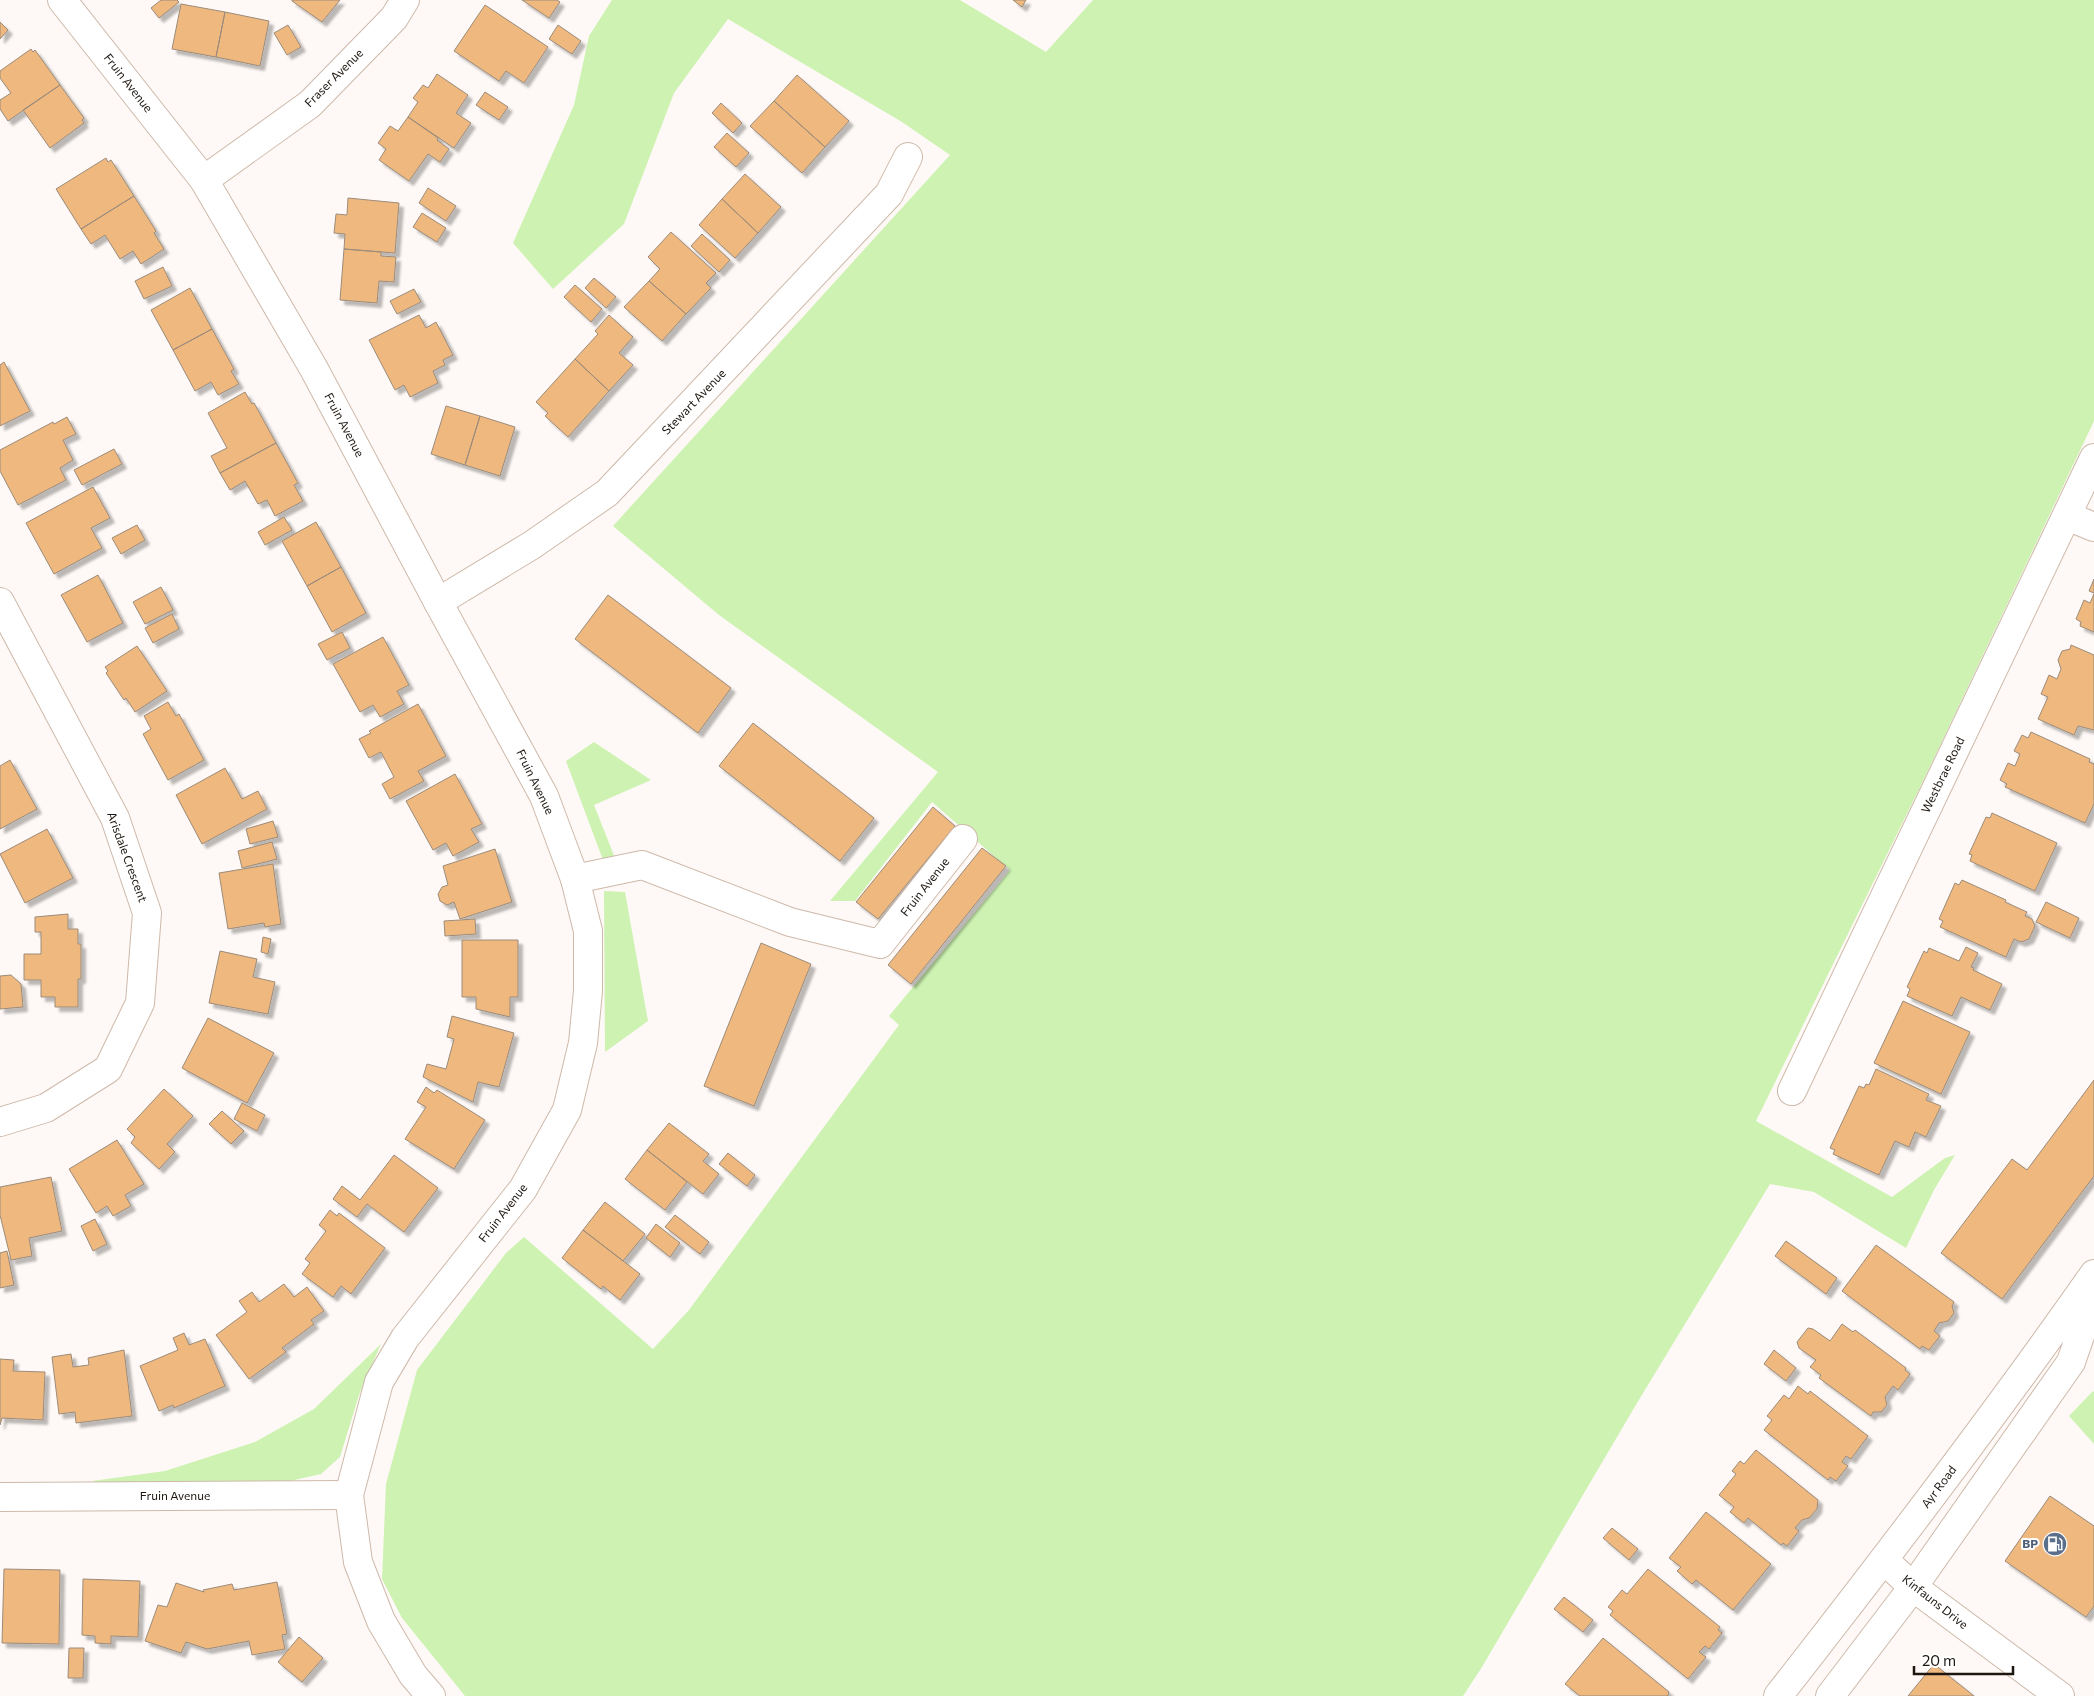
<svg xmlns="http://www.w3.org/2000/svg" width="2094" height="1696" viewBox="0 0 2094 1696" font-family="Commissioner,sans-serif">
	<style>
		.green { fill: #cdf2b1 }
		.building { fill: #eeb87e; stroke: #9c8b7a; filter: url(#shadow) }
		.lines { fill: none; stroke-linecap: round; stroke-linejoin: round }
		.minor-casing { stroke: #ceb9aa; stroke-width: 30 }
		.tertiary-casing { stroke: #ceb9aa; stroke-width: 30 }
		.primary-casing { stroke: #ceb9aa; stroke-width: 30 }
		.minor { stroke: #fff; stroke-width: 28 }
		.tertiary { stroke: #fff; stroke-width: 28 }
		.primary { stroke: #fff; stroke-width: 28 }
		.labels { text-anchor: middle; stroke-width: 4; stroke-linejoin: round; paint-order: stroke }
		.street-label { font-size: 12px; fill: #1d1610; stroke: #fff }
		.service-label { font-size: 12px; font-weight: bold; fill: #4e5e75; stroke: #fff; text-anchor: end }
	</style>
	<defs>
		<filter id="shadow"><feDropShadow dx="4.5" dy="4.5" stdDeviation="1" flood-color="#0004"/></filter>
	</defs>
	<rect width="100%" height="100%" fill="#fef9f6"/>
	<!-- green -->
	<path class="green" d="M612 0H960L1046 52 1093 0H2094V421L1926 775 1756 1121 1892 1197 1945 1158 1955 1155 1934 1190 1906 1248 1814 1192 1770 1184 1634 1408 1482 1667 1463 1696H465L402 1618 382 1579 386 1484 417 1370 506 1253 524 1237 653 1349 689 1310 899 1025 889 1016 1010 870 932 802 855 901H830L938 772 719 615 613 526 950 155 902 122 728 19 674 93 624 224 553 289 513 243 574 105 589 36Z
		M594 742 651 780 594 805 615 858 603 860 566 761Z
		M604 891 625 892 648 1021 605 1052Z
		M381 1344 359 1395 340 1457 321 1474 290 1481 106 1484 92 1481 165 1471 255 1442 314 1409Z
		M2093 1391 2094 1392V1444L2069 1416Z"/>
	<!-- building -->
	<path class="building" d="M161 0H177L179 2 159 18 151 8Z
		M340 0 322 22 292 1V0Z
		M522 0H557L560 2 549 18Z
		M1013 0H1026L1022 7Z
		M181 4 225 12 216 57 172 49Z
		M485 5 548 47 524 83 506 71 499 81 454 51Z
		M225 12 269 21 260 66 216 57Z
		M0 22 8 30 0 39Z
		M288 25 301 47 287 55 274 33Z
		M558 25 581 41 572 54 549 39Z
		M31 49 33 52 35 50 60 85 8 121 0 109V100L11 93 0 78V71Z
		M437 74 468 95 456 113 471 123 454 148 408 117 418 102 413 98 423 85 428 88Z
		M797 75 849 121 825 147 774 101Z
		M60 85 84 118 82 120 84 123 50 148 23 110Z
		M485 92 508 107 499 120 476 105Z
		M774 101 825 147 802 173 750 126Z
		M721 103 742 123 733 133 712 113Z
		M408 117 438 138 437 140 449 149 440 162 428 154 409 181 379 160 386 149 378 143 390 126 398 131Z
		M727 133 749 153 736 167 714 147Z
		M106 158 108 162 111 160 134 196 81 229 56 189Z
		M745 174 781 207 758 233 722 199Z
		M428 188 456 206 446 221 419 203Z
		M134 196 156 231 154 233 164 249 141 264 133 251 120 259 105 235 91 244 81 229Z
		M348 198 399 203 395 253 344 249 345 234 334 233 336 214 347 215Z
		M722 199 758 233 735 258 699 225Z
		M422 213 446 228 437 242 413 227Z
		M671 232 716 273 706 283 711 288 686 314 649 281 660 269 648 257Z
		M702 234 730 260 719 272 691 246Z
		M344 249 381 252V256L396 257 394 282 379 281 377 303 340 300Z
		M163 267 172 286 144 299 135 281Z
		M594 278 616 297 606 308 585 288Z
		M649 281 686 314 662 341 624 307Z
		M575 285 602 309 591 322 564 297Z
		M190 288 212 329 173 350 151 310Z
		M414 289 421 302 397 314 390 301Z
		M419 315 426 328 436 322 453 355 443 360 445 365 433 371 438 383 410 397 404 385 395 390 369 340Z
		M609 315 633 337 619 353 633 365 609 391 575 359 598 334 595 331Z
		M212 329 234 369 231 371 239 384 218 395 211 382 195 391 173 350Z
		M575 359 609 391 568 437 545 416 548 413 536 402Z
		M4 362 30 411 0 426V365Z
		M245 392 252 404 254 403 276 443 220 473 211 456 227 448 208 413Z
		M446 406 480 416 465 465 431 454Z
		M480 416 515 427 500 476 465 465Z
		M67 417 76 434 63 440 73 460 60 468 66 480 18 505 0 471V450L53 422 54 424Z
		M276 443 298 483 294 485 303 501 275 516 267 500 258 504 245 481 230 490 220 473Z
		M114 449 122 464 82 485 74 470Z
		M93 487 110 518 91 528 102 548 54 574 26 523Z
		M284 517 292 530 265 545 258 532Z
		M316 522 341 567 307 586 282 541Z
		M137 525 145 540 121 554 112 538Z
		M341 567 366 613 332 632 307 586Z
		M98 575 123 623 87 642 61 595Z
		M2094 579V593L2089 591Z
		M161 587 173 610 145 624 133 602Z
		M2094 594V632L2080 626 2081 622 2076 619 2084 600 2090 603Z
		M608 595 731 688 698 733 575 639Z
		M172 614 179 629 153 643 145 628Z
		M342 632 350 648 327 660 318 644Z
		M383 637 409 685 397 691 404 704 380 717 373 705 360 712 333 664Z
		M2071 645 2094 655V730L2078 726 2074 735 2038 719 2048 697 2041 694 2049 675 2057 679 2061 669 2058 660 2062 651 2070 649Z
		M137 646 167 691 135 712 126 698 124 700 106 673 108 671 105 667Z
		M168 702 176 716 179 714 204 760 168 780 143 734 151 729 144 716Z
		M418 704 446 756 418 771 424 781 390 799 382 784 394 777 381 752 369 758 359 739 371 733 369 731Z
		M753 723 874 818 840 861 719 766Z
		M2031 732 2090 759 2089 762 2094 764V804L2085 823 2005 787 2007 784 2000 780 2008 763 2015 766 2020 754 2014 751 2022 735 2028 738Z
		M10 760 37 809 0 829V766Z
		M225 768 242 799 258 791 267 809 202 844 176 795Z
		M455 774 482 824 471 829 479 842 453 856 446 843 433 850 406 801Z
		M933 807 955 826 878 919 856 902Z
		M1992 813 2057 843 2035 891 1970 861 1972 855 1969 854 1986 817 1990 818Z
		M273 821 278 837 250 844 246 829Z
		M47 829 73 878 25 903 0 854Z
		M272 842 277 859 242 868 238 851Z
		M982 848 1006 866 911 984 888 965Z
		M495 849 512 902 460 919 454 902 447 905 440 901 438 894 442 887 448 885 443 866Z
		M273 864 281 924 265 927 264 923 228 929 219 873Z
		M1962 880 2006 900 2005 902 2027 912 2025 916 2032 919 2035 926 2029 939 2021 942 2014 939 2006 957 1940 927 1943 921 1939 919 1955 883 1959 885Z
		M2046 902 2079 918 2070 938 2036 922Z
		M68 914V929H78V944H81V979H78V1007H55V997H41V980H24V954H41V932H35V917Z
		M475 919 476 934 445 936 444 921Z
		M263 937 271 939 268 954 261 952Z
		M462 940H518V997H510V1017L476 1009V997H462Z
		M761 943 811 964 754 1106 704 1086Z
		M1966 947 1978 953 1971 967 1974 968 1973 970 2002 984 1990 1010 1961 997 1952 1016 1907 996 1910 989 1907 987 1924 951 1927 953 1929 948 1959 961Z
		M220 951 257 959 253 977 275 982 268 1014 209 1003Z
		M11 975 21 984 23 1007 0 1009V976Z
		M1903 1001 1970 1032 1941 1094 1874 1063Z
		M452 1016 514 1033 499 1087 478 1082 473 1102 423 1077 427 1064 446 1069 454 1039 447 1037Z
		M208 1018 274 1053 247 1103 182 1068Z
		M1876 1069 1929 1094 1926 1100 1941 1106 1926 1137 1915 1132 1909 1147 1895 1141 1879 1175 1833 1154 1835 1150 1830 1148 1859 1086 1864 1088 1866 1084 1869 1085Z
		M2094 1080V1176L2002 1299 1941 1253 2012 1159 2027 1170Z
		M426 1087 434 1093 437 1090 485 1120 454 1169 405 1139 426 1107 417 1102Z
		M164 1089 193 1116 167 1144 175 1152 159 1169 131 1143 135 1137 127 1129Z
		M242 1103 265 1115 257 1131 234 1119Z
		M222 1111 244 1131 231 1144 209 1124Z
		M669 1123 709 1154 703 1161 719 1174 703 1194 647 1150Z
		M117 1140 144 1184 125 1195 131 1206 113 1216 107 1206 96 1213 69 1169Z
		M647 1150 687 1182 665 1210 625 1179Z
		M728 1153 755 1175 747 1186 719 1164Z
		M394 1155 438 1188 404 1232 367 1204 357 1217 333 1199 342 1186 360 1200Z
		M51 1177 62 1231 29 1238 32 1256 11 1260 0 1215V1187Z
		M605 1202 645 1234 623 1261 583 1230Z
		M330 1210 337 1216 339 1213 385 1248 351 1294 341 1286 333 1297 302 1274 310 1263 305 1259 326 1231 319 1225Z
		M675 1215 709 1242 700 1254 665 1227Z
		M95 1219 107 1244 93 1251 81 1226Z
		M656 1224 680 1243 670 1257 646 1238Z
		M583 1230 640 1274 620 1300 603 1286 601 1289 562 1258Z
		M1786 1241 1837 1278 1826 1294 1775 1256Z
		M1876 1245 1954 1302 1952 1306 1954 1313 1948 1321 1939 1323 1934 1331 1940 1336 1929 1350 1922 1346 1920 1349 1842 1291Z
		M7 1251 14 1285 0 1288V1253Z
		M284 1284 294 1297 307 1287 324 1311 311 1320 314 1324 282 1348 286 1352 249 1379 216 1335 247 1312 239 1301 252 1292 259 1302Z
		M1842 1324 1853 1332 1855 1330 1906 1368 1905 1370 1910 1374 1898 1390 1893 1386 1885 1397 1887 1405 1881 1412H1873L1871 1416 1819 1378 1821 1375 1810 1367 1816 1360 1799 1348 1797 1342 1808 1328 1813 1329 1830 1341Z
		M184 1333 189 1345 205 1339 225 1386 174 1408 173 1405 159 1411 140 1366 178 1350 173 1338Z
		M124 1350 132 1416 76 1423 75 1412 59 1414 52 1357 71 1354 73 1367 89 1365 88 1358Z
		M1774 1350 1796 1368 1786 1381 1764 1364Z
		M0 1359 14 1360 13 1371 45 1372 43 1420 2 1418 0 1425Z
		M1798 1386 1808 1394 1810 1391 1868 1436 1851 1459 1846 1456 1842 1462 1848 1466 1836 1481 1830 1477 1828 1480 1764 1430 1772 1420 1767 1416 1784 1395 1789 1399Z
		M1756 1450 1818 1500 1817 1509 1809 1518 1802 1520 1795 1528 1799 1531 1787 1546 1783 1543 1781 1545 1748 1518 1744 1523 1730 1512 1734 1507 1719 1495 1736 1474 1732 1471 1740 1461 1744 1464Z
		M2050 1496 2094 1526V1606L2086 1617 2005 1561Z
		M1706 1512 1771 1564 1733 1610 1696 1580 1692 1584 1677 1571 1681 1567 1669 1558Z
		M1612 1528 1638 1549 1629 1560 1603 1538Z
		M4 1569 60 1570 59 1644 2 1643Z
		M1648 1569 1720 1627 1718 1630 1722 1633 1709 1649 1705 1646 1699 1652 1706 1657 1688 1679 1610 1615 1613 1611 1608 1607 1622 1590 1627 1594Z
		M83 1579 140 1581 138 1637 111 1636V1644L95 1643V1636L82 1635Z
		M277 1582 287 1634 282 1635 285 1649 252 1655 249 1641 207 1649 186 1642 181 1653 145 1641 158 1605 167 1607 176 1583 204 1592 203 1590 232 1584 234 1590Z
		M1564 1597 1593 1620 1583 1632 1554 1609Z
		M299 1637 323 1658 302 1682 278 1662Z
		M1603 1638 1669 1692 1668 1696H1580L1565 1684Z
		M69 1648H84L83 1678H68Z
		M1934 1664 1974 1696H1908Z"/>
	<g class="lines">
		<!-- minor casing -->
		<g class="minor-casing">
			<path id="minor" d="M204 180 310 104 394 18 405 0
				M2067 516 2094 527
				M0 602 115 818 147 913 140 1003 108 1069 46 1108 0 1122
				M438 602 532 545 607 493 889 194 908 157
				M575 879 642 865 790 922 880 944 963 839
				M1792 1091 2094 458
				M0 1497 349 1495
				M1884 1560 1913 1587 2060 1696"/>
		</g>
		<!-- tertiary casing -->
		<g class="tertiary-casing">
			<path id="tertiary" d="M62 0 204 180 314 369 438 602 544 796 575 879 588 931V991L583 1043 567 1110 523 1189 405 1338 379 1382 349 1495 358 1562 381 1621 413 1675 431 1696"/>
		</g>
		<!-- primary casing -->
		<g class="primary-casing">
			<path id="primary" d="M1778 1696C1886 1558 1993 1418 2094 1274
				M1830 1696 1913 1587 2071 1362 2094 1295"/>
		</g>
		<!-- minor -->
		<use href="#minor" class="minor"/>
		<!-- tertiary -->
		<use href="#tertiary" class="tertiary"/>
		<!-- primary -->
		<use href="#primary" class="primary"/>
	</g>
	<!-- icons -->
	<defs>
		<g id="fuel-disc" transform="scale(1.25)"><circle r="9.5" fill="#5c6f8a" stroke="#fff"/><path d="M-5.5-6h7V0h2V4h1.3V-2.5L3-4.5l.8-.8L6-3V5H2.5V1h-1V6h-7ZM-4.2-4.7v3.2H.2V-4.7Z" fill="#fff"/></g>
	</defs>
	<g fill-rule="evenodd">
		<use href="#fuel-disc" x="2055" y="1544"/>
	</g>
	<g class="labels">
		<!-- street labels -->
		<g class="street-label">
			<text transform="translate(334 78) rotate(-45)" y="4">Fraser Avenue</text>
			<text transform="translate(128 83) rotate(52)" y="4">Fruin Avenue</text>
			<text transform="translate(694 402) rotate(-46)" y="4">Stewart Avenue</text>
			<text transform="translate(344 425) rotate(62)" y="4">Fruin Avenue</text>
			<text transform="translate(1943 775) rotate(-64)" y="4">Westbrae Road</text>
			<text transform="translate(535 782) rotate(64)" y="4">Fruin Avenue</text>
			<text transform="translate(127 857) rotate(70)" y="4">Arisdale Crescent</text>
			<text transform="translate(925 887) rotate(-52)" y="4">Fruin Avenue</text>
			<text transform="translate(503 1213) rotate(-52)" y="4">Fruin Avenue</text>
			<text transform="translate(1939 1487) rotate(-53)" y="4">Ayr Road</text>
			<text x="175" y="1500">Fruin Avenue</text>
			<text transform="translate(1935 1602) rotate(38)" y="4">Kinfauns Drive</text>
		</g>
		<!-- service labels -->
		<g class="service-label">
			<text x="2038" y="1548">BP</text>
		</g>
	</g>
	<!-- scale -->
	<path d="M1914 1666v8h99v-8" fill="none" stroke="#1d1610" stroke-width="2.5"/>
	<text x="1922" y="1666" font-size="15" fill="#1d1610" stroke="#ffffff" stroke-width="4" paint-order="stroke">20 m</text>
</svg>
